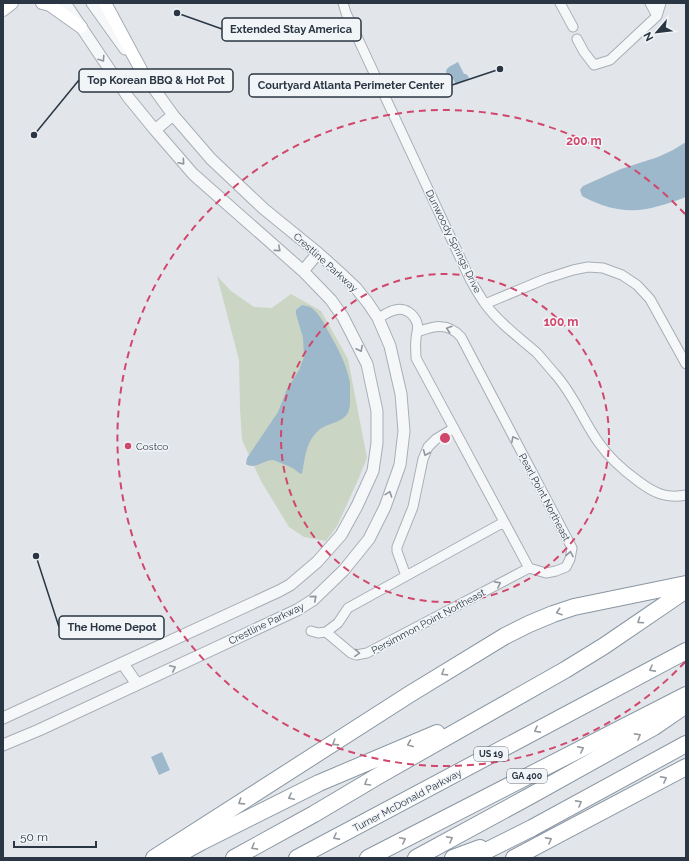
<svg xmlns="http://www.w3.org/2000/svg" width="689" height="861" viewBox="0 0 689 861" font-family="Raleway,sans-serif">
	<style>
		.green { fill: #cad5c3 }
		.water { fill: #9db8cb }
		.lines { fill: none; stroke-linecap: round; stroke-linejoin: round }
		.minor-casing { stroke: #a7aeb5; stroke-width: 11 }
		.tertiary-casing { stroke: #a7aeb5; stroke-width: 13 }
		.secondary-casing { stroke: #a7aeb5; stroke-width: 14 }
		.motorway-casing { stroke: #8996a2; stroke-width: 18 }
		.minor { stroke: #f5f7f9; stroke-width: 9 }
		.tertiary { stroke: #f5f7f9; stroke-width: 11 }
		.secondary { stroke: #fff; stroke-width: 12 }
		.motorway { stroke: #fff; stroke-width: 16 }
		.oneway { stroke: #90969e }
		.oneway2 { stroke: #949aa1 }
		.ring { fill: none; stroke: #d1466b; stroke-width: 2; stroke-dasharray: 7 5 }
		.poi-dot { fill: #d1466b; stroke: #f2f5f8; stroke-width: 1.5 }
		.labels { text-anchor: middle; stroke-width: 3; stroke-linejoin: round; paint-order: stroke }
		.shield { fill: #f2f5f8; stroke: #666f79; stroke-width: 1 }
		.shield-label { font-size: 9px; font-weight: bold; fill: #2a3643 }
		.street-label { font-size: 10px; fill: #2a3643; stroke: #f2f5f8 }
		.poi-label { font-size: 10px; fill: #2a3643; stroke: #f2f5f8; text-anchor: start }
		.centre { fill: #d1466b; stroke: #f2f5f8; stroke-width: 2 }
		.ring-label { font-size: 12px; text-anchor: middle; font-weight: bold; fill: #d1466b; stroke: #f2f5f8; stroke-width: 3; stroke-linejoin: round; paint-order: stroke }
		.leader { fill: none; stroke: #2a3643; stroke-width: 1.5 }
		.callout-dot { fill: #2a3643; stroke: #f2f5f8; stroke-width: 1.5 }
		.callout { fill: #f2f5f8; stroke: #2a3643; stroke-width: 1.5 }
		.callout-label { font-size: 11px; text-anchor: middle; font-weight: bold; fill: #2a3643 }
	</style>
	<rect width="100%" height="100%" fill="#e2e6eb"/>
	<!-- green -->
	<path class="green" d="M217 276 231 291 254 307 272 308 291 294 321 311 348 359 367 458 358 480 337 526 326 541 304 537 289 527 261 481 242 440 240 409 239 360Z"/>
	<!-- water -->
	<path class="water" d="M458 62 464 74H466L468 76 469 78 456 85 450 73 448 74 446 72C446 67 453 65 458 62Z
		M686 142V197C655 208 635 216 602 205 595 202 589 200 582 196L580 190 583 186 621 169 658 157 673 150Z
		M302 305C306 306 310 306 313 309 319 314 324 323 327 329 336 345 347 364 350 383 350 387 350 393 350 398 350 402 350 406 349 410 345 423 329 422 319 430 306 441 305 458 302 474 298 473 297 471 294 469 292 467 276 461 273 460 264 460 255 470 246 464L247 458 278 412 287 389 299 370 304 357 303 338 296 314V310Z
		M162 752 170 770 159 775 151 757Z"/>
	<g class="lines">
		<!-- minor casing -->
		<g class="minor-casing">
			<path id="minor" d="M343 3 346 13 470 279C475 288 480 297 486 305 500 324 520 338 537 353 543 360 549 367 555 374 574 395 583 421 599 443 610 459 623 470 638 481 654 493 666 499 686 495
				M560 3 573 27
				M650 3 657 16
				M577 39 584 52 594 65 610 60 657 16 661 3
				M485 304 545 279 573 270 588 267 603 268 622 275 637 285 650 299 686 364
				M378 318C383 316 389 311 395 310 405 307 414 314 417 323 419 328 416 334 416 339 415 345 416 352 416 358L529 568 546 573 556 571 566 567 570 559 572 548 461 337C448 322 434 326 417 332
				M406 576 397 551V547L413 507 423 459 428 447 436 439 454 428
				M311 631 318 633 326 632
				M326 632 351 653 356 655 367 653 529 568
				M326 632 338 623 348 608 504 522"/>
		</g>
		<!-- tertiary casing -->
		<g class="tertiary-casing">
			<path id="tertiary" d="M92 3 125 49
				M155 130 173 115
				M303 271 318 253
				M123 664 137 684
				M3 718 279 591 290 585 317 562 341 535 357 506 373 471 377 443V411L367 364 343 317 331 300 303 271 193 174 155 130 128 97 65 3
				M3 745 39 730 297 610 313 600 344 570 369 539 385 507 400 465 404 431 401 394 390 346 378 318 368 303 356 288 337 270 318 253 264 209 211 159 173 115 142 72"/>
		</g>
		<!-- secondary casing -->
		<g class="secondary-casing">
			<path id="secondary" d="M42 3 50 5 81 27
				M105 3 146 79
				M3 10 12 3"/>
		</g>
		<!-- motorway casing -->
		<g class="motorway-casing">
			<path id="motorway" d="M154 858 410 694 505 636 529 624 553 614 574 607 686 584
				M172 858 201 842 319 783 437 733
				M234 858 314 814 378 776 565 670 604 646 686 590
				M297 858 686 651
				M368 858 686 695
				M416 858 530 796 654 727 686 705
				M453 858 480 848
				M472 858 532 828 686 744
				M514 858 686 767"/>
		</g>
		<!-- minor -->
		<use href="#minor" class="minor"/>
		<!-- tertiary -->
		<use href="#tertiary" class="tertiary"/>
		<!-- secondary -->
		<use href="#secondary" class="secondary"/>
		<!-- motorway -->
		<use href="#motorway" class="motorway"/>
	</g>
	<!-- one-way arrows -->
	<defs><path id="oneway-chevron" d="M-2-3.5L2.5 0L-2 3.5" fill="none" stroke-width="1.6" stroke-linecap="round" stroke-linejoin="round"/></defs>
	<g class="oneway">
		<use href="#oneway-chevron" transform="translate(102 59) rotate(56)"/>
		<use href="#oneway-chevron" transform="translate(182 162) rotate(49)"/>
		<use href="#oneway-chevron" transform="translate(278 249) rotate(41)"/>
		<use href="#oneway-chevron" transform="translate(449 329) rotate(-162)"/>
		<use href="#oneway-chevron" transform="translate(360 349) rotate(63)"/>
		<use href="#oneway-chevron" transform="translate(514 439) rotate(-118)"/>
		<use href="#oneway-chevron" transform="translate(426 453) rotate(112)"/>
		<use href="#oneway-chevron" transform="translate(389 494) rotate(-70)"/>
		<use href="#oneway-chevron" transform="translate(570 554) rotate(-80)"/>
		<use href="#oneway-chevron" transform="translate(498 584) rotate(-28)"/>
		<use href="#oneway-chevron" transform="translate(314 598) rotate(-40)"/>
		<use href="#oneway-chevron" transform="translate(357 653) rotate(3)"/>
		<use href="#oneway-chevron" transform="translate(173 668) rotate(-25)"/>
	</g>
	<g class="oneway2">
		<use href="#oneway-chevron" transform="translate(559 612) rotate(162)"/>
		<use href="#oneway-chevron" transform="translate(640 621) rotate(146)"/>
		<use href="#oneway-chevron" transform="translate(652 669) rotate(152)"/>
		<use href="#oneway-chevron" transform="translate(444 673) rotate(148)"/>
		<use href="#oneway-chevron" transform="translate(537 730) rotate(152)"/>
		<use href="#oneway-chevron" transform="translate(638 736) rotate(-29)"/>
		<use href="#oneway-chevron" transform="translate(335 743) rotate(147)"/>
		<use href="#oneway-chevron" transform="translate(410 744) rotate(157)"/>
		<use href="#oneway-chevron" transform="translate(581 749) rotate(-27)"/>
		<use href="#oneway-chevron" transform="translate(664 779) rotate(-28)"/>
		<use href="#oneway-chevron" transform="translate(367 783) rotate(149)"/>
		<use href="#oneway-chevron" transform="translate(291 797) rotate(153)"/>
		<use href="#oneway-chevron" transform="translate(241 802) rotate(147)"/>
		<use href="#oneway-chevron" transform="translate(579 803) rotate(-29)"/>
		<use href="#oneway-chevron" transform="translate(336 837) rotate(152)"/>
		<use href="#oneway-chevron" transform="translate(450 839) rotate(-28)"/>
		<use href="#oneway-chevron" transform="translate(403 840) rotate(-27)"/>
		<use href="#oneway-chevron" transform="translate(549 840) rotate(-28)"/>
		<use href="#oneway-chevron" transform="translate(254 847) rotate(151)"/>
	</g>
	<!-- distance rings -->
	<g class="ring">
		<circle cx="445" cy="438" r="164"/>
		<path d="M685 662A328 328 0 1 1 685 214"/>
	</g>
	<!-- markers -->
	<circle class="poi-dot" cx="128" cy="446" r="4"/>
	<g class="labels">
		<!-- shield labels -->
		<g class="shield">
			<rect x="474" y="747" width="34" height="14" rx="3"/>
			<rect x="507" y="769" width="40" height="14" rx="3"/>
		</g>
		<g class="shield-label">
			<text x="491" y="757">US 19</text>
			<text x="527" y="779">GA 400</text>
		</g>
		<!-- street labels -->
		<g class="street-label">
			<text transform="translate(454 241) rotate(64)" y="4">Dunwoody Springs Drive</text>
			<text transform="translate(326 262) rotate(42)" y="4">Crestline Parkway</text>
			<text transform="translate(545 497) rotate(62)" y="4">Pearl Point Northeast</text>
			<text transform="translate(428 621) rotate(-28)" y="4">Persimmon Point Northeast</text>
			<text transform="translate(266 623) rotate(-26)" y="4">Crestline Parkway</text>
			<text transform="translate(407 800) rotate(-28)" y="4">Turner McDonald Parkway</text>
		</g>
		<!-- poi labels -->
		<g class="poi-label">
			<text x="136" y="450">Costco</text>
		</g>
	</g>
	<circle cx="445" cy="438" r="6" class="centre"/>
	<g class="ring-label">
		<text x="584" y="145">200 m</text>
		<text x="561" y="326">100 m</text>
	</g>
	<!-- callouts -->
	<path class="leader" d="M177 13L222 29M34 135L79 80M500 69L452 85M36 556L59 627"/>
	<g class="callout-dot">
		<circle cx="177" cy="13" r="4"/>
		<circle cx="34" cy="135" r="4"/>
		<circle cx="500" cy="69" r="4"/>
		<circle cx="36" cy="556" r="4"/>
	</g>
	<g class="callout">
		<rect x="222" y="18" width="139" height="23" rx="4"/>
		<rect x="79" y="69" width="154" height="23" rx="4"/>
		<rect x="249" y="74" width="203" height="23" rx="4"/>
		<rect x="59" y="616" width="105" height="23" rx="4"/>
	</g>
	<g class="callout-label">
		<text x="291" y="33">Extended Stay America</text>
		<text x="156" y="84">Top Korean BBQ &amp; Hot Pot</text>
		<text x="351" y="89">Courtyard Atlanta Perimeter Center</text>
		<text x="112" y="631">The Home Depot</text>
	</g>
	<!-- border -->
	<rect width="689" height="861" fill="none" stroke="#2a3643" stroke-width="8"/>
	<!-- north arrow -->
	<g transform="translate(657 32) rotate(242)" stroke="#f2f5f8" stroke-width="3" paint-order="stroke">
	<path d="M0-3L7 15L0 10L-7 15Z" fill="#2a3643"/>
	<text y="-6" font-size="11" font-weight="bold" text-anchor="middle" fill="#2a3643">N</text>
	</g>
	<!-- scale -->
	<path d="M14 841v6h82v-6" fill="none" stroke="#2a3643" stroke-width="2"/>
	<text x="20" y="841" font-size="12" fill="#2a3643" stroke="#f2f5f8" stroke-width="3" paint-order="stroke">50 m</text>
</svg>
